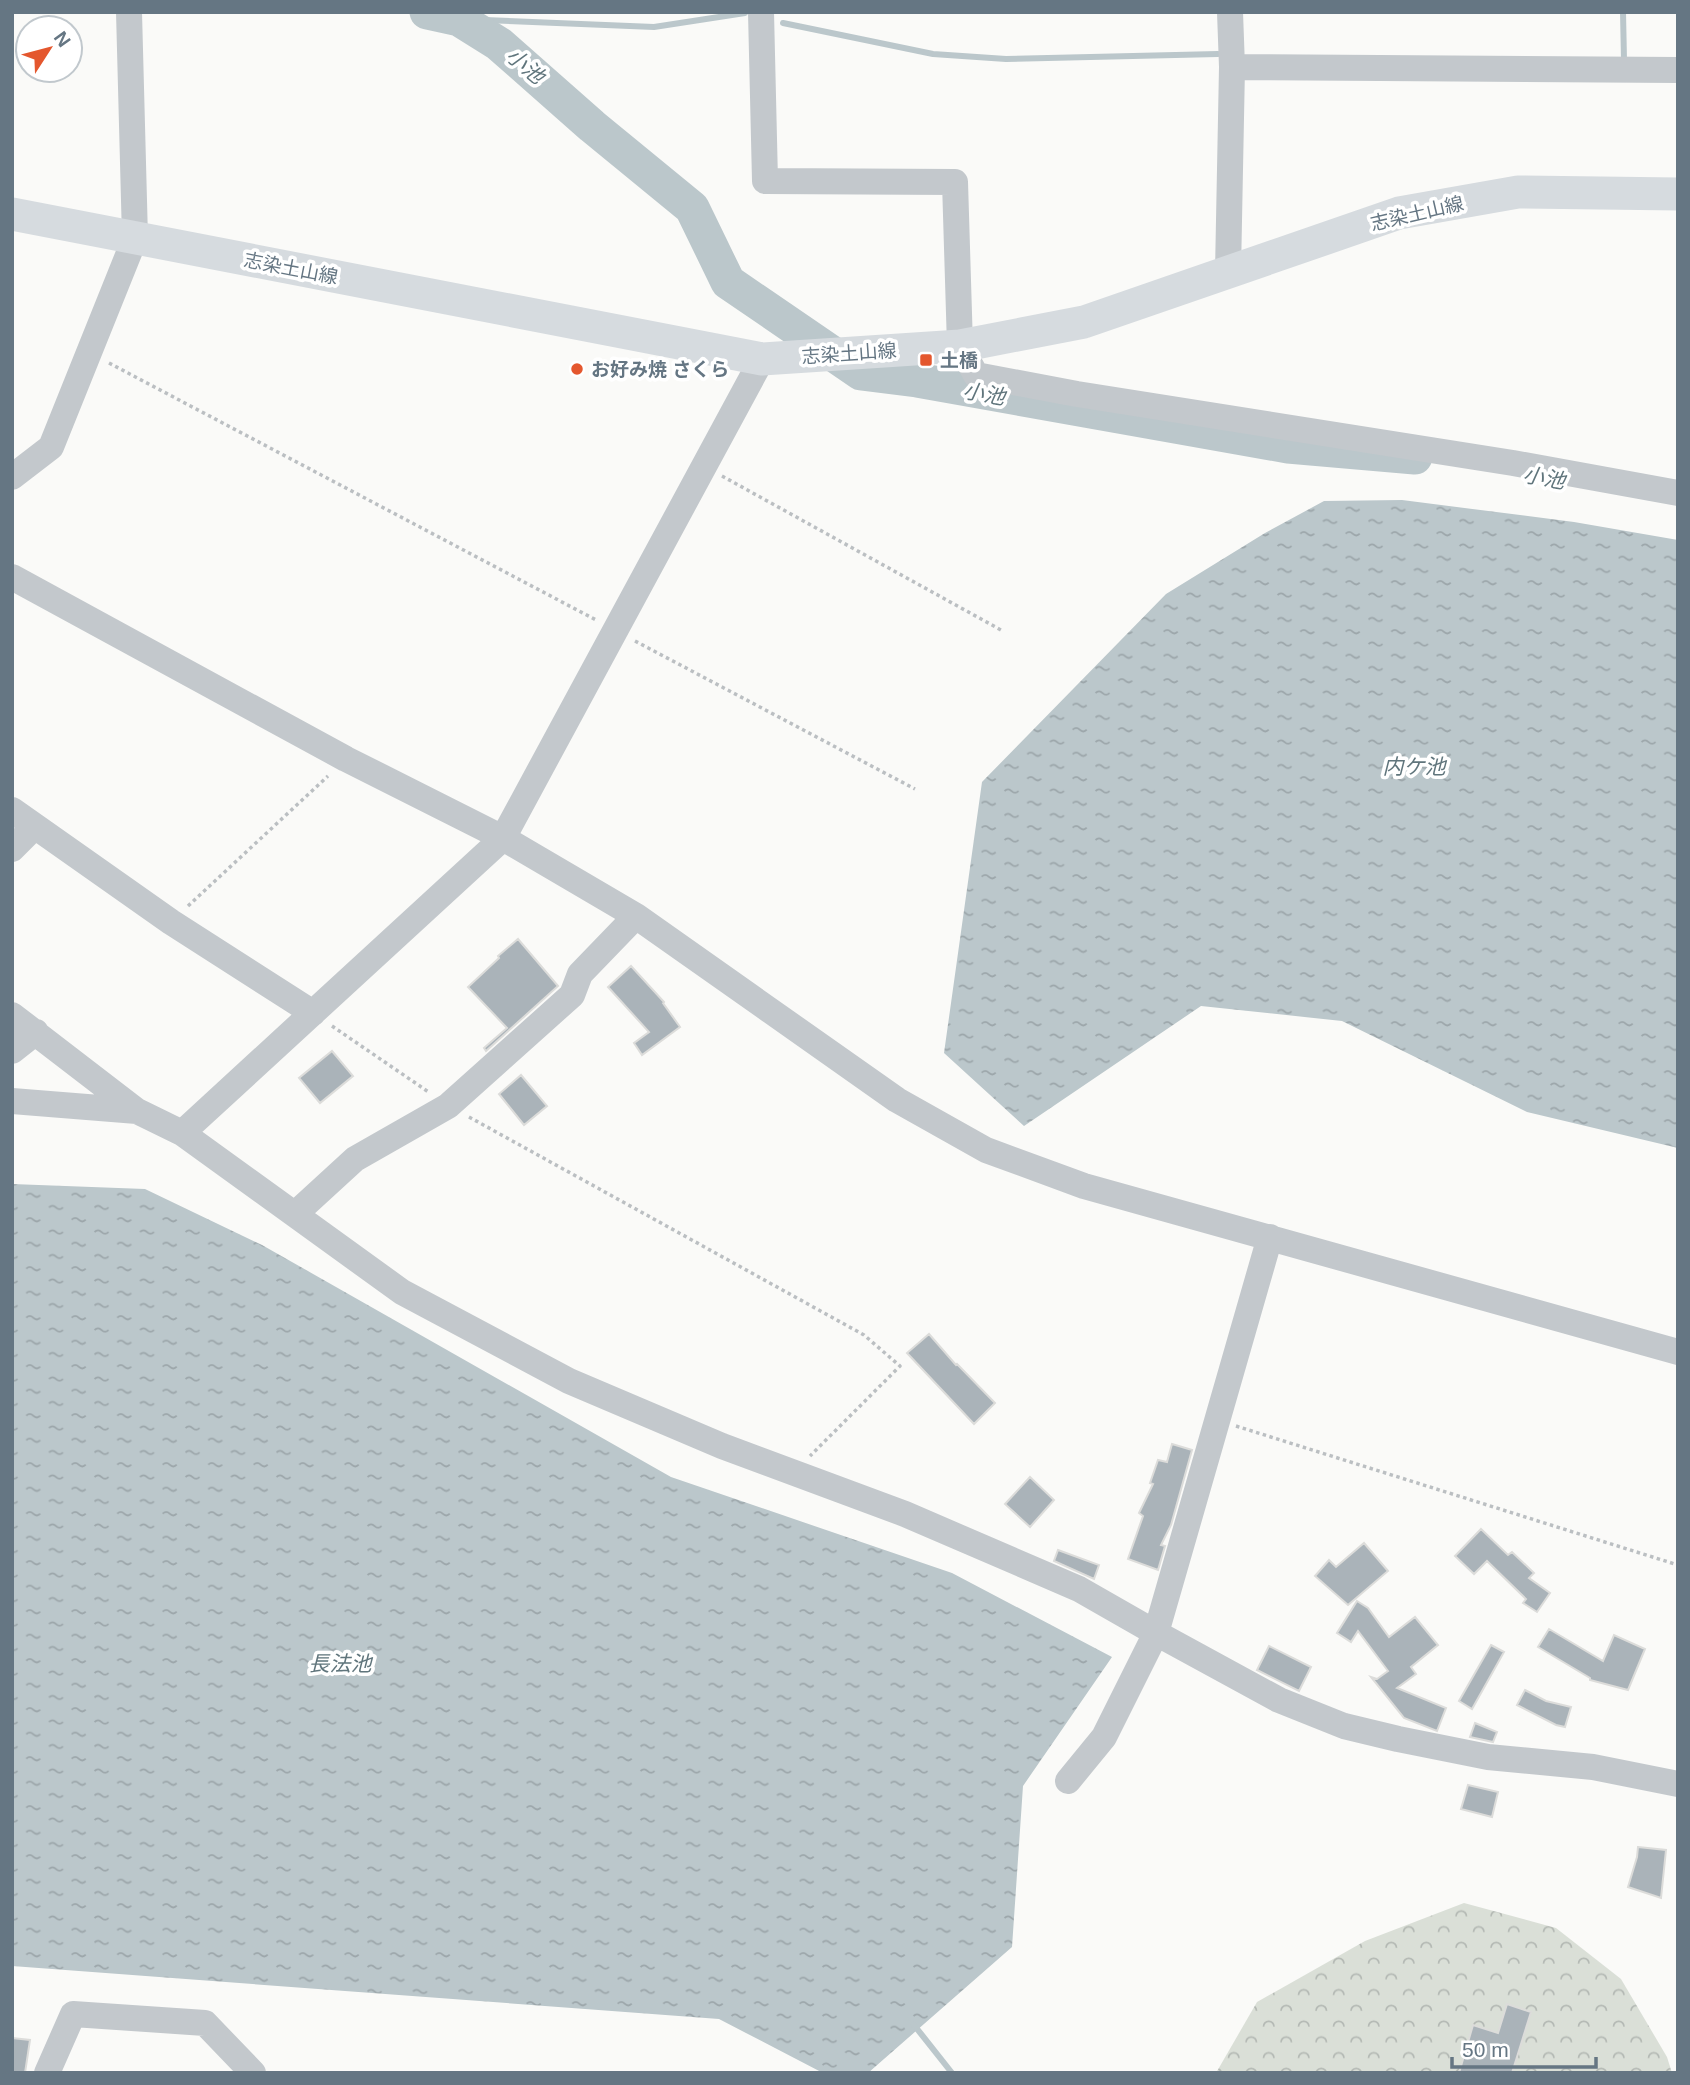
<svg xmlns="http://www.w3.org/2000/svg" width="1690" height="2085" viewBox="0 0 1690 2085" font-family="Helvetica,'Noto Sans JP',sans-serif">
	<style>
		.forest { fill: url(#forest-crowns) }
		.water { fill: url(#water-ripples) }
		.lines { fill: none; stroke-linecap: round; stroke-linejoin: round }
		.stream { stroke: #bbc7cb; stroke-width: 6 }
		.river { stroke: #bbc7cb; stroke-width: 35 }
		.building { fill: #aab3b9; stroke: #dcdcda; stroke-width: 2 }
		.path { stroke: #bbbfc2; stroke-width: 3.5; stroke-dasharray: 3.5 3.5; stroke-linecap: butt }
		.minor { stroke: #c3c8cc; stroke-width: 26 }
		.major { stroke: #d6dbdf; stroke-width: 33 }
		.poi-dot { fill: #e4572e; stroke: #fff; stroke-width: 2.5 }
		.labels { text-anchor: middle; stroke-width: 7; stroke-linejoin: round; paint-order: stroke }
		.street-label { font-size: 19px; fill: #657683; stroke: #fff }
		.poi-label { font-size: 19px; font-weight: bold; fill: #657683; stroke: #fff; text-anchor: start }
		.water-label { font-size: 21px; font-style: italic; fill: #60757c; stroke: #fff }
	</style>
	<defs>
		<pattern id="forest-crowns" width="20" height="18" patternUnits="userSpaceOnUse" patternTransform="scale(1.75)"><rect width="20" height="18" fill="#dadfd7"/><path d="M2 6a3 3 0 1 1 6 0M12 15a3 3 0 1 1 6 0" fill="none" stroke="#b4b9b4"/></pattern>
		<pattern id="water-ripples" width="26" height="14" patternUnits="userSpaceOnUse" patternTransform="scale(1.75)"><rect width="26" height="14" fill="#bbc7cb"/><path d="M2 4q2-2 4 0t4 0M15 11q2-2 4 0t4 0" fill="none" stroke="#9ca6aa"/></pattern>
	</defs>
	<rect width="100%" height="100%" fill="#fafaf8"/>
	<!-- forest -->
	<path class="forest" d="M1464 1903 1556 1928 1621 1979 1667 2057 1672 2073H1216L1257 2002 1365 1941Z"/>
	<!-- water -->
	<path class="water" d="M1402 500 1574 522 1678 540V1148L1527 1112 1342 1021 1201 1006 1024 1126 944 1053 982 782 1166 594 1265 533 1324 501Z
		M12 1184 145 1189 262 1245 671 1477 952 1573 1112 1657 1023 1786 1012 1947 868 2073H823L719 2019 12 1966Z"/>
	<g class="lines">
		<!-- stream -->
		<path class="stream" d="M459 19 654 27 745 13
			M783 23 933 54 1006 59 1218 54
			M1621 60H1624L1623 12
			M914 2025 952 2073"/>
		<!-- river -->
		<path class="river" d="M427 12 459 19 499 44 592 126 692 208 728 282 861 373 917 380 1288 446 1415 457"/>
	</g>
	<!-- building -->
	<path class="building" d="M518 939 558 986 486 1051 484 1048 507 1028 468 987 499 958 498 956Z
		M631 966 664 1002 663 1003 680 1027 642 1055 634 1043 649 1032 608 987Z
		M332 1051 353 1076 320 1103 299 1078Z
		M521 1075 547 1106 524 1125 499 1094Z
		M929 1334 956 1365 957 1364 995 1403 974 1424 907 1353Z
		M1172 1444 1192 1450 1171 1525 1161 1545 1165 1546 1158 1570 1128 1559 1143 1516 1139 1513 1153 1484 1150 1483 1158 1460 1167 1462Z
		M1030 1477 1054 1500 1030 1527 1005 1504Z
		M1481 1529 1508 1555 1512 1552 1534 1573 1529 1578 1550 1593 1537 1612 1523 1603 1526 1599 1487 1561 1474 1574 1455 1556Z
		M1364 1543 1388 1571 1348 1605 1315 1576 1329 1560 1336 1567Z
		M1058 1550 1099 1565 1094 1579 1054 1561Z
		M1357 1601 1368 1608 1389 1637 1415 1617 1438 1645 1411 1667 1416 1674 1397 1688 1446 1708 1437 1731 1404 1718 1371 1677 1377 1679 1388 1671 1358 1631 1351 1642 1337 1633Z
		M1549 1629 1603 1661 1614 1635 1645 1649 1628 1690 1590 1680V1678L1538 1647Z
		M1491 1645 1504 1652 1472 1709 1459 1701Z
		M1269 1646 1311 1667 1299 1691 1257 1670Z
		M1525 1690 1546 1701 1571 1707 1565 1727 1556 1725 1517 1705Z
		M1475 1723 1497 1732 1493 1742 1470 1737Z
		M1468 1785 1498 1792 1492 1817 1461 1809Z
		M1638 1847 1666 1850 1661 1898 1628 1887 1637 1857Z
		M1507 2004 1531 2012 1512 2073H1459L1473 2025 1498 2033Z
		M12 2038 30 2040 25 2073H12Z"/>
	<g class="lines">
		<!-- path -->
		<path class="path" d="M109 363 598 621
			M722 476 1001 630
			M635 641 915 789
			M188 906 328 776
			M332 1026 430 1093
			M469 1117 864 1335 900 1366 810 1456
			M1236 1426 1678 1565"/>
		<!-- minor -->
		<path class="minor" d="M761 12 765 181 955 182 960 346 976 375 1077 394 1513 463 1678 493
			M1232 67 1678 70
			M1228 272 1232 67 1230 12
			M12 477 51 447 135 238 129 12
			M12 577 346 759 503 838 636 916 897 1100 986 1150 1084 1186 1678 1352
			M12 810 171 922 313 1013
			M12 849 35 826
			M12 1015 137 1111 182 1133 402 1292 569 1381 722 1446 905 1514 1079 1589 1156 1633 1279 1700 1344 1726 1398 1739 1488 1757 1593 1767 1678 1784
			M12 1051 36 1032
			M12 1101 137 1111
			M182 1133 503 838 762 359
			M295 1214 355 1159 448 1106 572 995 580 974 636 916
			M1068 1781 1104 1737 1156 1633 1270 1237
			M47 2073 73 2014 205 2023 253 2073"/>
		<!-- major -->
		<path class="major" d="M12 214 762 359 960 346 1084 322 1399 213 1518 192 1678 194"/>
	</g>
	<!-- markers -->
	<g class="poi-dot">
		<rect x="919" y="353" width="14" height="14" rx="3.5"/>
		<circle cx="577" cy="369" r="7"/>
	</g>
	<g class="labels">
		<!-- street labels -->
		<g class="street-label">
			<text transform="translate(1417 213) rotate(-13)" y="7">志染土山線</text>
			<text transform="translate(291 268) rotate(11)" y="7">志染土山線</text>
			<text transform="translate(849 353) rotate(-4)" y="7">志染土山線</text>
		</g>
		<!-- poi labels -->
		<g class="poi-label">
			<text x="940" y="367">土橋</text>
			<text x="591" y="376">お好み焼 さくら</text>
		</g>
		<!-- water labels -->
		<g class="water-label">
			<text transform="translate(525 66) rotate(40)" y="7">小池</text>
			<text transform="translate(984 394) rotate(10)" y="7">小池</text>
			<text transform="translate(1544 478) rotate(10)" y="7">小池</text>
			<text x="1414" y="774">内ケ池</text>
			<text x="340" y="1671">長法池</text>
		</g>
	</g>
	<!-- border -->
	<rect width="1690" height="2085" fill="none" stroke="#657683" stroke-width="28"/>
	<!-- north arrow -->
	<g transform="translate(49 49) rotate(54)"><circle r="33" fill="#ffffff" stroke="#c1c8cd" stroke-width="2"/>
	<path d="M0-5L12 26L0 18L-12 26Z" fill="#e4572e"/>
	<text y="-10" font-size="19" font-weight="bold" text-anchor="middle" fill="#657683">N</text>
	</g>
	<!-- scale -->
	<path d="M1452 2057v10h144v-10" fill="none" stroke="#657683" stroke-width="3.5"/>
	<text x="1462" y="2057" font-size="21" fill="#657683" stroke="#ffffff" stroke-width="5" paint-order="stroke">50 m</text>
</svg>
